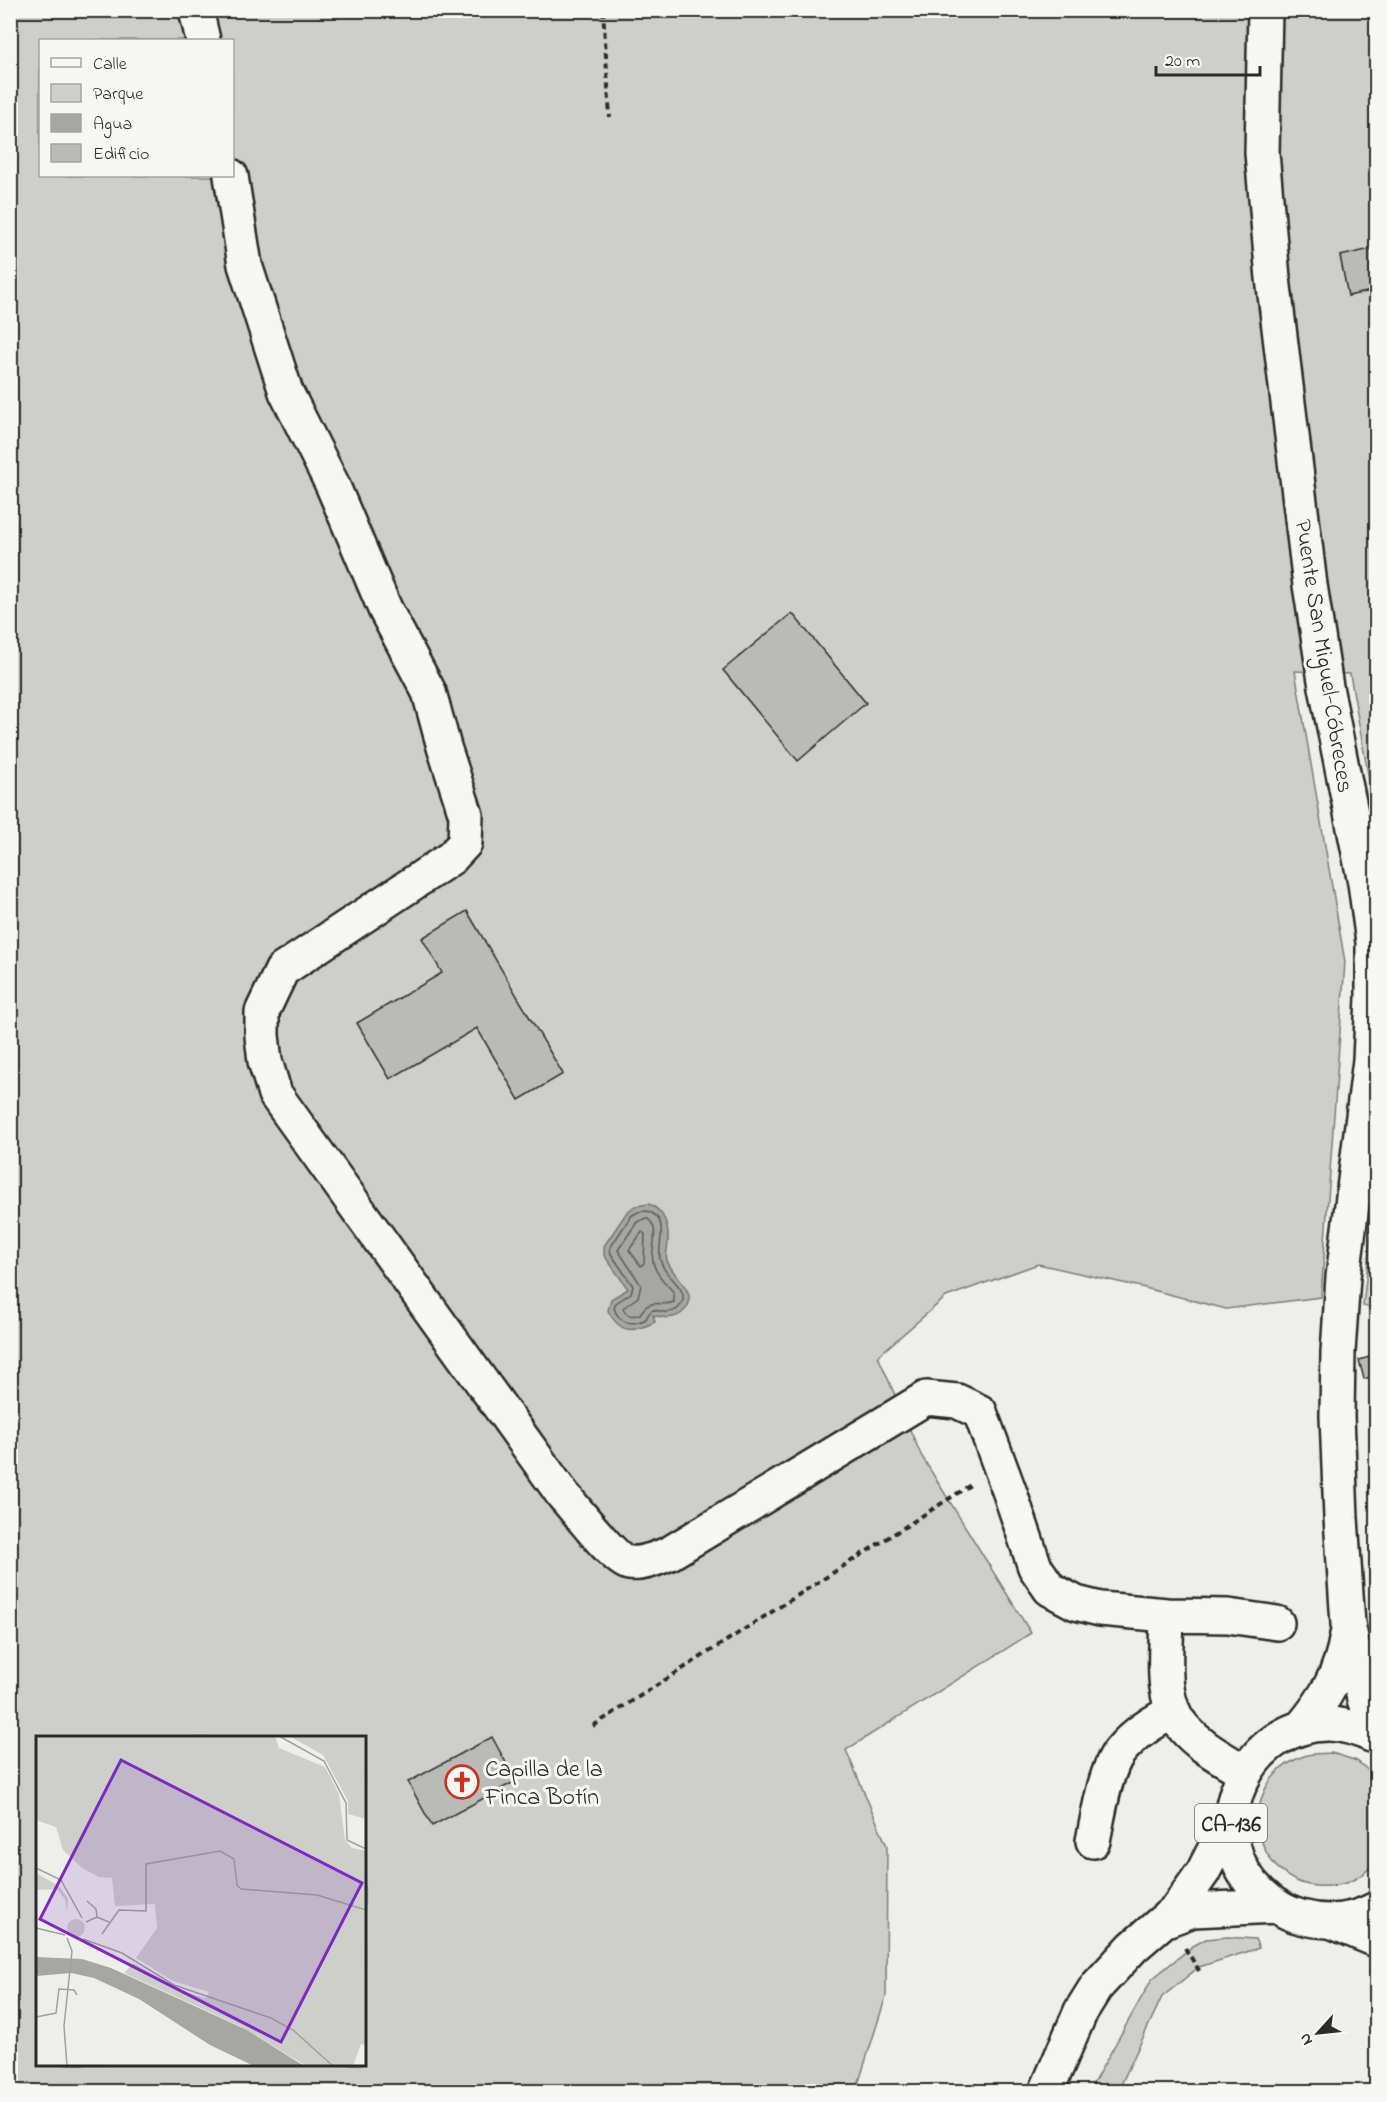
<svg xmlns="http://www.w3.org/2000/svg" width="1387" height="2102" viewBox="0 0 1387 2102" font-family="'Indie Flower',sans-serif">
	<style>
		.green { fill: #cececa; stroke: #7c7c7a; stroke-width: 1.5; fill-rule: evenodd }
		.water { fill: #a6a6a3; stroke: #757573; stroke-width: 1.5 }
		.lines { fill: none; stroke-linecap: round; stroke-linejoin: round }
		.shore { stroke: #5c5c5b; stroke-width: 1.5 }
		.building { fill: #babab7; stroke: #2b2b2b; stroke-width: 1.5 }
		.minor-casing { stroke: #2b2b2b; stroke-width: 38 }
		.tertiary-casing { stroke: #2b2b2b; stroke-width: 38 }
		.primary-casing { stroke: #2b2b2b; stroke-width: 38 }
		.path { stroke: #2b2b2b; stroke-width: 4; stroke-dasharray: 6 4.5; stroke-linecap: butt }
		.minor { stroke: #f6f6f2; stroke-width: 33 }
		.tertiary { stroke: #f6f6f2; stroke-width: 33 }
		.primary { stroke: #f6f6f2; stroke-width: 33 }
		.labels { text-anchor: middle; stroke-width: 6; stroke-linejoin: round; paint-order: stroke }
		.shield { fill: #f6f6f2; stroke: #686867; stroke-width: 1.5 }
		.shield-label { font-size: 22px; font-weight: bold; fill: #2b2b2b }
		.street-label { font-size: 24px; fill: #2b2b2b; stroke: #f6f6f2 }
		.poi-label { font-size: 24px; fill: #2b2b2b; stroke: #f6f6f2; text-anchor: start }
		.inset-road { fill: none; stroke: #a0a09e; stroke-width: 1.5 }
		.view { fill: #7b2cbf; fill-opacity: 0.15; stroke: #7b2cbf; stroke-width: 3 }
		.inset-edge { fill: none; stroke: #2b2b2b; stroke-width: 3 }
	</style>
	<rect width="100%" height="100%" fill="#eeeeea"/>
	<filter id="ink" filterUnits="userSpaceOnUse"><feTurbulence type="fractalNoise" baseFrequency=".0167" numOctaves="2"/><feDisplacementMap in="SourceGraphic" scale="12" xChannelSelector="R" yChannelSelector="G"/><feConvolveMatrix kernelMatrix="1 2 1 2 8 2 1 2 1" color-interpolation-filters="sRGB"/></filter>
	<g filter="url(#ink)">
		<!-- green -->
		<path class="green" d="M11 11H1376V819L1350 674 1295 671 1345 962 1321 1297 1226 1309 1141 1287 1038 1264 946 1297 878 1356 921 1455 1031 1633 846 1750 887 1846 886 1996 856 2091 11 2092ZM40 40H232V176H40ZM38 1738H364V2064H38Z
			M1376 1187V1309L1363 1306Z
			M1332 1753 1357 1761 1376 1777V1861C1364 1876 1349 1885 1329 1886 1253 1893 1229 1783 1304 1756 1312 1753 1323 1754 1332 1753Z
			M1227 1937 1255 1939 1259 1948 1199 1967 1162 1997 1118 2091H1089L1152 1979 1193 1946 1206 1939Z"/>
		<!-- water -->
		<path class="water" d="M649 1204C664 1211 669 1225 668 1242 668 1249 665 1254 667 1260 671 1276 703 1294 683 1312 674 1320 664 1318 653 1315L655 1322C634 1332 621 1335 608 1311L611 1299 628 1289 604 1255V1246L627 1212 635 1206Z"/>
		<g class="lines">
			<!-- shore -->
			<path class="shore" d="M647 1211C671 1219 657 1242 660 1259 663 1273 675 1279 681 1290 687 1301 679 1312 667 1312 663 1313 658 1310 653 1310L649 1313 646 1319C633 1326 619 1324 614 1308L616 1303 631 1293 633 1286 611 1254 610 1248 631 1216 638 1212Z
				M646 1218C662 1226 650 1249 653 1262 656 1275 666 1283 674 1293V1302C659 1308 651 1296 640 1314 634 1317 625 1316 623 1308L638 1297 641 1285 618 1250 637 1222Z
				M642 1232 645 1234 644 1263 641 1266 629 1250Z"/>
		</g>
		<!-- building -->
		<path class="building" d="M1375 248 1376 290 1348 296 1340 256Z
			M792 613 866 703 798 761 723 670Z
			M467 911 563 1074 519 1100 477 1028 390 1079 357 1023 442 973 422 938Z
			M1376 1355V1375L1364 1379 1359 1360Z
			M492 1737 516 1781 432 1826 408 1782Z"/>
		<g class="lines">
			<!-- minor casing -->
			<g class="minor-casing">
				<path id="minor" d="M196 10 203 40
					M231 176 245 265 286 392 332 484 385 609 429 692 444 747 466 815 465 843 451 858 282 970 262 1012V1036L265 1061 275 1094 563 1495C575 1508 614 1560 629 1563 642 1565 658 1558 670 1553L926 1398 957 1401 980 1412 1010 1493 1035 1567 1050 1589 1076 1603 1100 1609 1167 1615 1228 1616 1277 1623
					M1167 1615C1167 1650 1158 1700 1184 1728 1200 1747 1224 1759 1245 1772
					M1093 1841C1098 1817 1105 1769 1120 1751 1134 1734 1154 1721 1173 1712"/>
			</g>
			<!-- tertiary casing -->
			<g class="tertiary-casing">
				<path id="tertiary" d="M1265 10 1262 153 1273 278 1310 585 1326 687 1365 883 1373 942V998L1370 1060 1343 1277 1338 1352 1337 1416 1341 1518 1348 1624 1364 1699 1376 1732
					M1301 1728C1325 1699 1341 1674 1347 1635
					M1333 1922 1376 1940"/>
			</g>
			<!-- primary casing -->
			<g class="primary-casing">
				<path id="primary" d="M1376 1737C1361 1730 1345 1724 1328 1724 1248 1724 1202 1823 1252 1884 1265 1899 1282 1912 1301 1917 1327 1924 1352 1922 1376 1909
					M1166 1920 1193 1910 1277 1906
					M1046 2092 1081 2011 1096 1987 1133 1947 1176 1910 1203 1872 1231 1817"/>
			</g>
			<!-- path -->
			<path class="path" d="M603 10 610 117
				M593 1726 972 1484
				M1185 1948 1200 1972"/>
			<!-- minor -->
			<use href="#minor" class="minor"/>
			<!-- tertiary -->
			<use href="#tertiary" class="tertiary"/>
			<!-- primary -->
			<use href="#primary" class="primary"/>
		</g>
	</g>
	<!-- icons -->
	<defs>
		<g id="church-ring" transform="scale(1.725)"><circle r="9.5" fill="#f6f6f2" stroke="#c8321e" stroke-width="1.5"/><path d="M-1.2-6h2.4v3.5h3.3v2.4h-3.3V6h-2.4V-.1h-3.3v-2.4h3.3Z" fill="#c8321e"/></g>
	</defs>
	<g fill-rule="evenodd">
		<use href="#church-ring" x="462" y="1782"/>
	</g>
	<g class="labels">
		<!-- shield labels -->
		<rect class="shield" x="1195" y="1804" width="72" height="38" rx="4.5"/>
		<g class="shield-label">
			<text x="1231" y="1831">CA-136</text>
		</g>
		<!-- street labels -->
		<g class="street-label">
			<text transform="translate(1325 656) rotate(81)" y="8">Puente San Miguel-Cóbreces</text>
		</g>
		<!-- poi labels -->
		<g class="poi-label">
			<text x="485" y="1776">Capilla de la<tspan x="485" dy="28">Finca Botín</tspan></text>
		</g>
	</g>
	<!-- overview -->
	<g transform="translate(36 1736)">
		<rect width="330" height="330" fill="#eeeeea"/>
		<path d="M0 0H239L243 12 289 31 303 58 309 104 316 112 330 115V309L325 308 317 330H270L206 291 88 237 97 227 148 256 170 262 173 256 137 245 100 222 121 192 119 168 79 170 76 142 63 141 46 132 27 114 20 91 0 84ZM253 0H330V83L312 78V65L287 19ZM0 137 23 150 32 163 31 177 29 163 21 153 0 154ZM31 192a9 9 0 1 1 18 0a9 9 0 1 1-18 0Z" fill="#cececa"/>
		<path d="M0 221 46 223 75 232 211 294 268 330H218L174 309 103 263 58 242 35 237 0 240Z" fill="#a6a6a3"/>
		<path class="inset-road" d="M243 0 288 25 310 67 311 104 330 113M0 132 25 144 46 182M51 165 60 173 61 181M50 186 61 181 73 186M0 192 29 199M66 198 83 174 110 175V128L184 115 198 123 201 149 205 153 281 159 330 174M31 202 36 215 28 290 31 330M47 203 86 217 138 249 235 282 257 294 297 330M0 281 20 277 23 253 38 254 41 259"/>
		<path class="view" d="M85 24 326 147 245 306 4 183Z"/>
		<rect width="330" height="330" class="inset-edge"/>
	</g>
	<!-- margin -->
	<rect width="1387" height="2102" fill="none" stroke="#f6f6f2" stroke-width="36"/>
	<rect x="18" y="18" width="1351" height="2066" fill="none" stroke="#2b2b2b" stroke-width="2" filter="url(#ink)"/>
	<!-- legend -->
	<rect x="39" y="39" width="195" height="138" fill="#f6f6f2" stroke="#a5a5a2" stroke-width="1.5"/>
	<rect x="51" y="58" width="30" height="9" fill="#f6f6f2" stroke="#a5a5a2" stroke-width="1.5"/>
	<text x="93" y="69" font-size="18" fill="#2b2b2b">Calle</text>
	<rect x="51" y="84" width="30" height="18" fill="#cececa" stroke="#a5a5a2" stroke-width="1.5"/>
	<text x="93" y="99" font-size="18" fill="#2b2b2b">Parque</text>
	<rect x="51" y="114" width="30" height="18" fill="#a6a6a3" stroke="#a5a5a2" stroke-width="1.5"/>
	<text x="93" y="129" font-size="18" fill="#2b2b2b">Agua</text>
	<rect x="51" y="144" width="30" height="18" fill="#babab7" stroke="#a5a5a2" stroke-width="1.5"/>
	<text x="93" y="159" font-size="18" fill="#2b2b2b">Edificio</text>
	<!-- north arrow -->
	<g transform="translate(1318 2033) rotate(243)" stroke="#f6f6f2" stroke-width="4.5" paint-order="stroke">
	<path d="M0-4.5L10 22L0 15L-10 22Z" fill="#2b2b2b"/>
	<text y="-9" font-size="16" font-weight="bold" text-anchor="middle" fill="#2b2b2b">N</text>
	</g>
	<!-- scale -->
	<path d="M1156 66v9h104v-9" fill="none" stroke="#2b2b2b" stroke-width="3"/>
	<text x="1165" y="66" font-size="18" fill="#2b2b2b" stroke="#f6f6f2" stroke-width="4.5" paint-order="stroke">20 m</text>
</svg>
